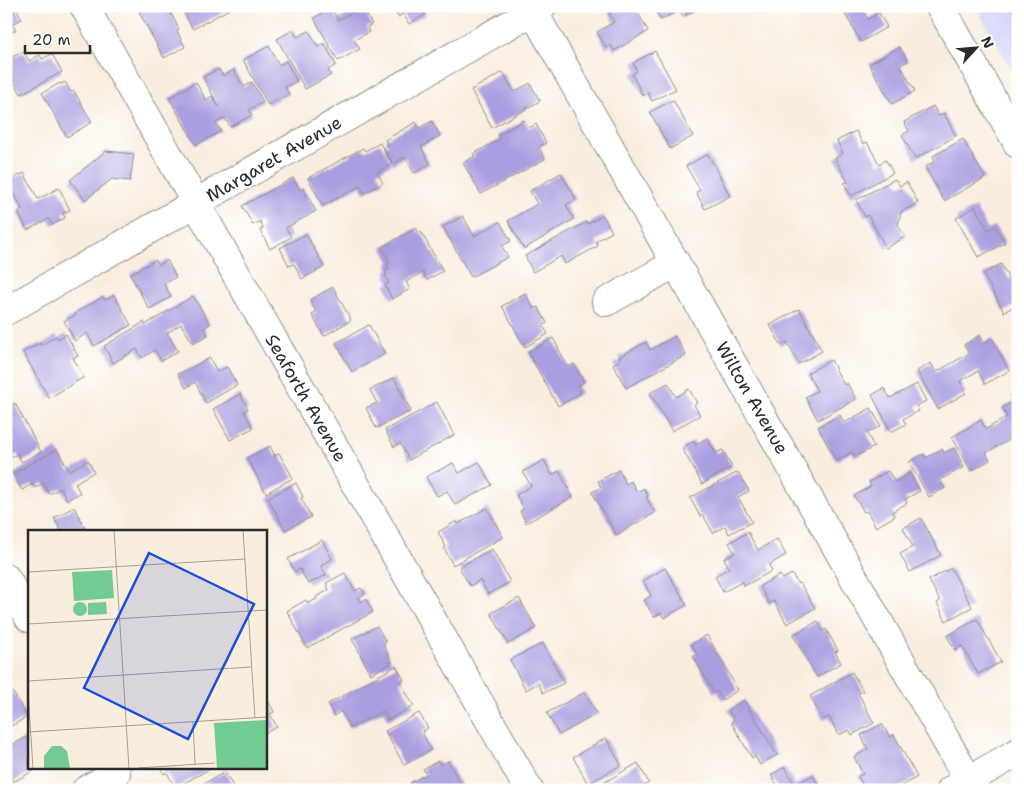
<svg xmlns="http://www.w3.org/2000/svg" width="1024" height="796" viewBox="0 0 1024 796" font-family="'Shantell Sans',sans-serif">
	<style>
		.built { fill: #d7d7f8 }
		.building { fill: #ab9ee0 }
		.lines { fill: none; stroke-linecap: round; stroke-linejoin: round }
		.minor-casing { stroke: #928c84; stroke-width: 30 }
		.minor { stroke: #fff; stroke-width: 28 }
		.labels { text-anchor: middle; stroke-width: 4; stroke-linejoin: round; paint-order: stroke }
		.street-label { font-size: 18px; fill: #2b2b2b; stroke: #fff }
		.inset-road { fill: none; stroke: #a79f96; stroke-width: 1 }
		.view { fill: #1d4ed8; fill-opacity: 0.15; stroke: #1d4ed8; stroke-width: 2.5 }
		.inset-edge { fill: none; stroke: #2b2b2b; stroke-width: 2.5 }
	</style>
	<rect width="100%" height="100%" fill="#fff"/>
	<filter id="ink" filterUnits="userSpaceOnUse"><feTurbulence type="fractalNoise" baseFrequency=".02" numOctaves="2"/><feDisplacementMap in="SourceGraphic" scale="10" xChannelSelector="R" yChannelSelector="G"/><feConvolveMatrix kernelMatrix="1 2 1 2 8 2 1 2 1" color-interpolation-filters="sRGB"/></filter>
	<filter id="wash" filterUnits="userSpaceOnUse"><feTurbulence type="fractalNoise" baseFrequency=".0096" numOctaves="4" result="noise"/><feDisplacementMap in="SourceGraphic" scale="20" xChannelSelector="R" yChannelSelector="G"/><feGaussianBlur stdDeviation="1.12" result="paint"/><feColorMatrix in="noise" values="0 0 0 0 0 0 0 0 0 0 0 0 0 0 0 0 0 1.4 0 .05"/><feComposite in="paint" operator="in"/></filter>
	<g filter="url(#wash)">
		<rect width="100%" height="100%" fill="#f9edde"/>
		<!-- built -->
		<path class="built" d="M975 6H1018V81Z"/>
		<g id="blocks">
			<!-- building -->
			<path class="building" d="M6 6H15L22 19 12 24 16 30 6 35Z
				M151 6H161L163 11 168 8 179 29 177 31 185 47 164 58 139 12Z
				M180 6H235L193 29Z
				M378 6H421L426 14 409 24 403 14 398 17 393 8 382 14Z
				M612 6H634L648 31 614 51 611 45 606 48 597 32 614 22 607 9Z
				M653 6H702L683 17 679 10 661 20Z
				M843 6H861L868 19 879 13 887 27 861 42 841 7Z
				M1012 6H1018V16Z
				M362 7 372 24 367 27 369 32 354 40 360 49 338 61 314 18 331 8 338 20Z
				M293 30 297 37 309 31 318 47 325 44 336 65 328 70 331 75 305 89 277 39Z
				M269 46 279 65 286 61 297 81 285 87 289 94 268 105 243 60Z
				M900 47 908 61 900 65 915 91 892 104 869 64Z
				M655 51 676 89 652 101 648 93 643 96 632 74 637 71 633 63Z
				M24 52 29 61 40 55 42 59 52 54 62 72 21 94 6 67V59Z
				M219 69 223 76 234 70 244 87 252 82 263 102 249 110 252 115 230 127 225 118 216 123 221 131 196 145 169 98 196 82 206 100 212 96 219 107 203 77Z
				M503 72 514 92 530 83 540 101 492 128 471 90Z
				M65 82 71 92 74 91 92 122 67 137 42 93 60 83 61 84Z
				M673 100 693 136 670 149 650 112Z
				M933 106 939 116 944 113 956 136 915 159 902 135 909 131 904 122Z
				M524 120 529 128 536 124 546 143 539 147 545 159 481 194 463 163 475 156 473 154 500 139 498 135Z
				M432 121 440 136 421 147 430 164 414 173 405 157 393 164 384 148 388 145 385 140 416 122 419 128Z
				M856 131 863 144 867 142 879 164 886 160 893 173 851 196 844 183 848 182 835 158 843 153 837 141Z
				M963 139 985 178 944 201 925 167 935 161 933 156Z
				M380 143 392 164 377 172 383 183 364 193 360 186 323 206 308 178 363 148 365 151Z
				M106 151 134 154 130 181 112 179 85 200 70 180Z
				M708 154 730 196 705 209 696 192 700 190 686 166Z
				M24 173 38 199 59 188 70 210 63 213 65 218 52 225 49 219 27 230 18 212 22 209 8 181Z
				M561 173 576 199 566 205 574 219 524 249 508 221 537 204 530 191Z
				M293 178 300 190 303 188 316 211 286 228 291 237 270 249 260 230 263 228 260 221 253 225 242 206Z
				M895 179 900 186 907 182 918 203 901 212 898 225 905 237 886 248 868 215 865 217 856 200Z
				M975 207 988 230 995 226 1005 243 978 257 956 218Z
				M603 215 612 232 596 241 598 246 565 264 561 256 533 272 525 256 586 222 588 224Z
				M463 216 474 236 500 222 511 241 502 246 508 257 471 277 443 227Z
				M416 228 419 233 421 232 443 271 427 280 423 272 406 282 410 289 392 299 385 285 389 283 385 275 387 274 385 271 389 269 387 264 390 262 382 247Z
				M306 234 324 267 302 279 294 264 289 266 280 248Z
				M156 260 158 265 167 260 176 277 164 284 171 297 149 309 130 274Z
				M1001 264 1009 279 1014 276 1018 283V304L1004 312 983 274Z
				M333 287 351 320 324 336 312 315 316 312 310 300Z
				M525 293 534 309 538 307 547 323 543 326 548 334 525 347 502 306Z
				M114 295 131 325 94 346 87 333 75 341 64 321 76 315 75 313 103 297 105 300Z
				M193 296 210 324 204 328 208 335 193 343 181 324 167 333 178 351 161 361 155 350 142 358 137 349 113 363 104 346 144 322 145 325Z
				M799 309 822 351 799 364 787 342 781 345 770 325Z
				M369 325 385 354 352 372 336 343Z
				M66 334 78 356 73 358 84 377 49 398 23 352 40 343 41 345 56 336 58 339Z
				M980 335 984 343 992 338 1009 371 985 384 978 371 960 381 966 393 938 409 917 371 931 363 936 372 961 358 969 354 964 345Z
				M675 336 686 355 626 388 613 364 621 360 619 357 646 342 650 350Z
				M553 338 568 367 574 364 584 382 577 386 581 393 558 406 528 352Z
				M210 358 217 372 227 367 237 385 206 403 195 382 186 388 178 374Z
				M831 360 844 385 847 383 856 399 818 420 805 397 817 391 807 373Z
				M394 378 411 411 376 428 366 408 377 403 370 390Z
				M668 383 676 397 689 389 697 403 694 405 700 415 672 431 650 393Z
				M917 384 926 401 916 406 919 411 903 419 906 424 891 432 872 395 884 388 890 398Z
				M1018 392V440L1016 436 986 453 990 460 971 471 952 437 981 420 986 429 1007 417 1002 408 1014 401 1011 395Z
				M240 394 248 409 244 411 253 428 230 440 213 409Z
				M437 402 454 435 409 460 400 443 394 447 385 430Z
				M15 403 41 452 22 462 17 454 6 460V408Z
				M871 408 881 426 867 433 874 447 855 457 852 452 836 461 818 427 840 415 844 423Z
				M707 438 716 453 723 450 732 467 702 484 682 448 694 441 695 445Z
				M270 446 275 456 279 453 293 478 266 493 247 458Z
				M954 448 964 467 940 480 945 488 929 497 909 462 924 454 926 458 942 449 944 453Z
				M57 449 69 471 88 460 94 472 75 483 80 493 67 500 61 488 49 494 43 483 35 488 32 484 22 490 13 474Z
				M544 460 552 475 559 471 573 497 526 523 520 511 524 509 516 495 531 486 523 472Z
				M479 462 492 485 455 505 447 491 437 496 426 477 453 463 459 473Z
				M619 470 626 484 631 481 637 492 644 488 648 496 646 497 655 513 616 535 592 492 601 488 598 481Z
				M888 471 895 482 910 473 920 491 905 499 907 503 892 512 895 516 876 527 867 511 864 512 854 496 871 486 869 482Z
				M738 472 749 491 738 497 752 522 729 534 725 526 713 533 703 515 700 516 690 498Z
				M296 483 303 497 301 498 311 517 285 530 268 498Z
				M74 507 87 531H61L54 518Z
				M487 508 503 537 453 565 444 548 446 547 438 532 457 521 458 524Z
				M921 518 941 555 910 572 900 554 913 547 903 528Z
				M748 532 758 550 777 539 786 555 769 565 772 571 744 586 742 582 723 592 715 576 729 568 724 558 735 553 729 543Z
				M322 540 332 559 321 566 326 575 308 584 300 569 295 572 288 559Z
				M492 549 510 582 488 594 480 580 470 586 459 567Z
				M665 568 687 605 664 618 661 613 654 617 644 600 651 596 643 581Z
				M951 568 972 607 946 621 937 603 940 601 929 580Z
				M345 573 355 591 361 588 365 594 358 598 361 602 366 599 373 612 307 648 287 611 306 600 308 603 317 599 316 597 329 590 326 583Z
				M792 574 798 584 800 583 815 608 787 624 774 601 769 604 760 586 780 575 782 579Z
				M519 598 536 628 508 644 491 613Z
				M977 619 1001 662 978 674 962 646 955 650 947 636Z
				M818 621 823 631 826 629 838 651 835 652 841 663 817 677 793 635Z
				M377 626 386 642 383 644 392 662 371 674 352 639Z
				M707 635 738 690 722 700 717 691 714 693 693 656 697 654 691 644Z
				M543 643 564 683 543 693 538 683 526 690 510 660Z
				M396 666 404 680 400 682 414 706 388 720 383 711 350 728 341 711 334 716 328 704Z
				M852 672 863 691 858 693 874 723 852 735 849 730 839 735 829 717 823 720 810 696Z
				M13 692 27 717 6 729V696Z
				M585 692 597 714 559 735 547 713Z
				M265 695 274 712 270 714 277 727 265 733Z
				M744 700 777 755 760 765 755 756 752 758 731 722 734 720 728 710Z
				M419 713 428 728 422 732 431 750 404 765 385 731Z
				M882 724 890 737 894 735 917 777 895 790H865L858 776 863 774 854 757 868 749 861 735Z
				M29 736V767H36L37 769 13 782 8 773 6 775V748Z
				M606 738 621 765 588 784 573 757Z
				M438 761 441 765 448 761 464 790H413L410 783 426 774 423 769Z
				M638 763 649 783 638 790H591Z
				M160 767H213L175 788 167 772 164 774Z
				M785 767 795 785 813 775 821 790H780L771 775Z
				M225 772 235 790H192Z"/>
		</g>
	</g>
	<g filter="url(#ink)">
		<use href="#blocks" fill-opacity="0" stroke="#928c84" stroke-width="1"/>
		<g class="lines">
			<!-- minor casing -->
			<g class="minor-casing">
				<path id="minor" d="M84 6 529 790
					M530 6 974 790
					M940 6 1018 144
					M606 302 676 263
					M6 311 542 6
					M6 578 29 618
					M86 790 116 773
					M951 790 1018 752"/>
			</g>
			<!-- minor -->
			<use href="#minor" class="minor"/>
		</g>
	</g>
	<g class="labels">
		<!-- street labels -->
		<g class="street-label">
			<text transform="translate(274 159) rotate(-30)" y="6">Margaret Avenue</text>
			<text transform="translate(306 398) rotate(60)" y="6">Seaforth Avenue</text>
			<text transform="translate(752 398) rotate(60)" y="6">Wilton Avenue</text>
		</g>
	</g>
	<!-- overview -->
	<g transform="translate(28 530)">
		<rect width="239" height="239" fill="#f9edde"/>
		<path d="M84 40 86 68 46 71 44 42ZM239 190V238H189L186 193Z" fill="#71cb93"/>
		<path d="M78 72 79 84 60 85V73ZM45 79a7 7 0 1 1 14 0a7 7 0 1 1-14 0ZM24 216H33L39 221 42 238H16V226ZM217 229 225 230 234 238H203Z" fill="#71cb93"/>
		<path class="inset-road" d="M86 0 101 238M215 0 227 188M0 42 217 29M0 94 239 80M0 151 223 137M0 161 5 238M165 192 167 234M0 202 239 187M110 238 187 233"/>
		<path class="view" d="M121 23 226 74 160 209 56 158Z"/>
		<rect width="239" height="239" class="inset-edge"/>
	</g>
	<!-- margin -->
	<rect width="1024" height="796" fill="none" stroke="#fff" stroke-width="25"/>
	<!-- north arrow -->
	<g transform="translate(976 48) rotate(64)" stroke="#ffffff" stroke-width="4" paint-order="stroke">
	<path d="M0-4L9 19L0 12L-9 19Z" fill="#2b2b2b"/>
	<text y="-8" font-size="14" font-weight="bold" text-anchor="middle" fill="#2b2b2b">N</text>
	</g>
	<!-- scale -->
	<path d="M25 45v8h65v-8" fill="none" stroke="#2b2b2b" stroke-width="2.5"/>
	<text x="32" y="45" font-size="15" fill="#2b2b2b" stroke="#ffffff" stroke-width="4" paint-order="stroke">20 m</text>
</svg>
